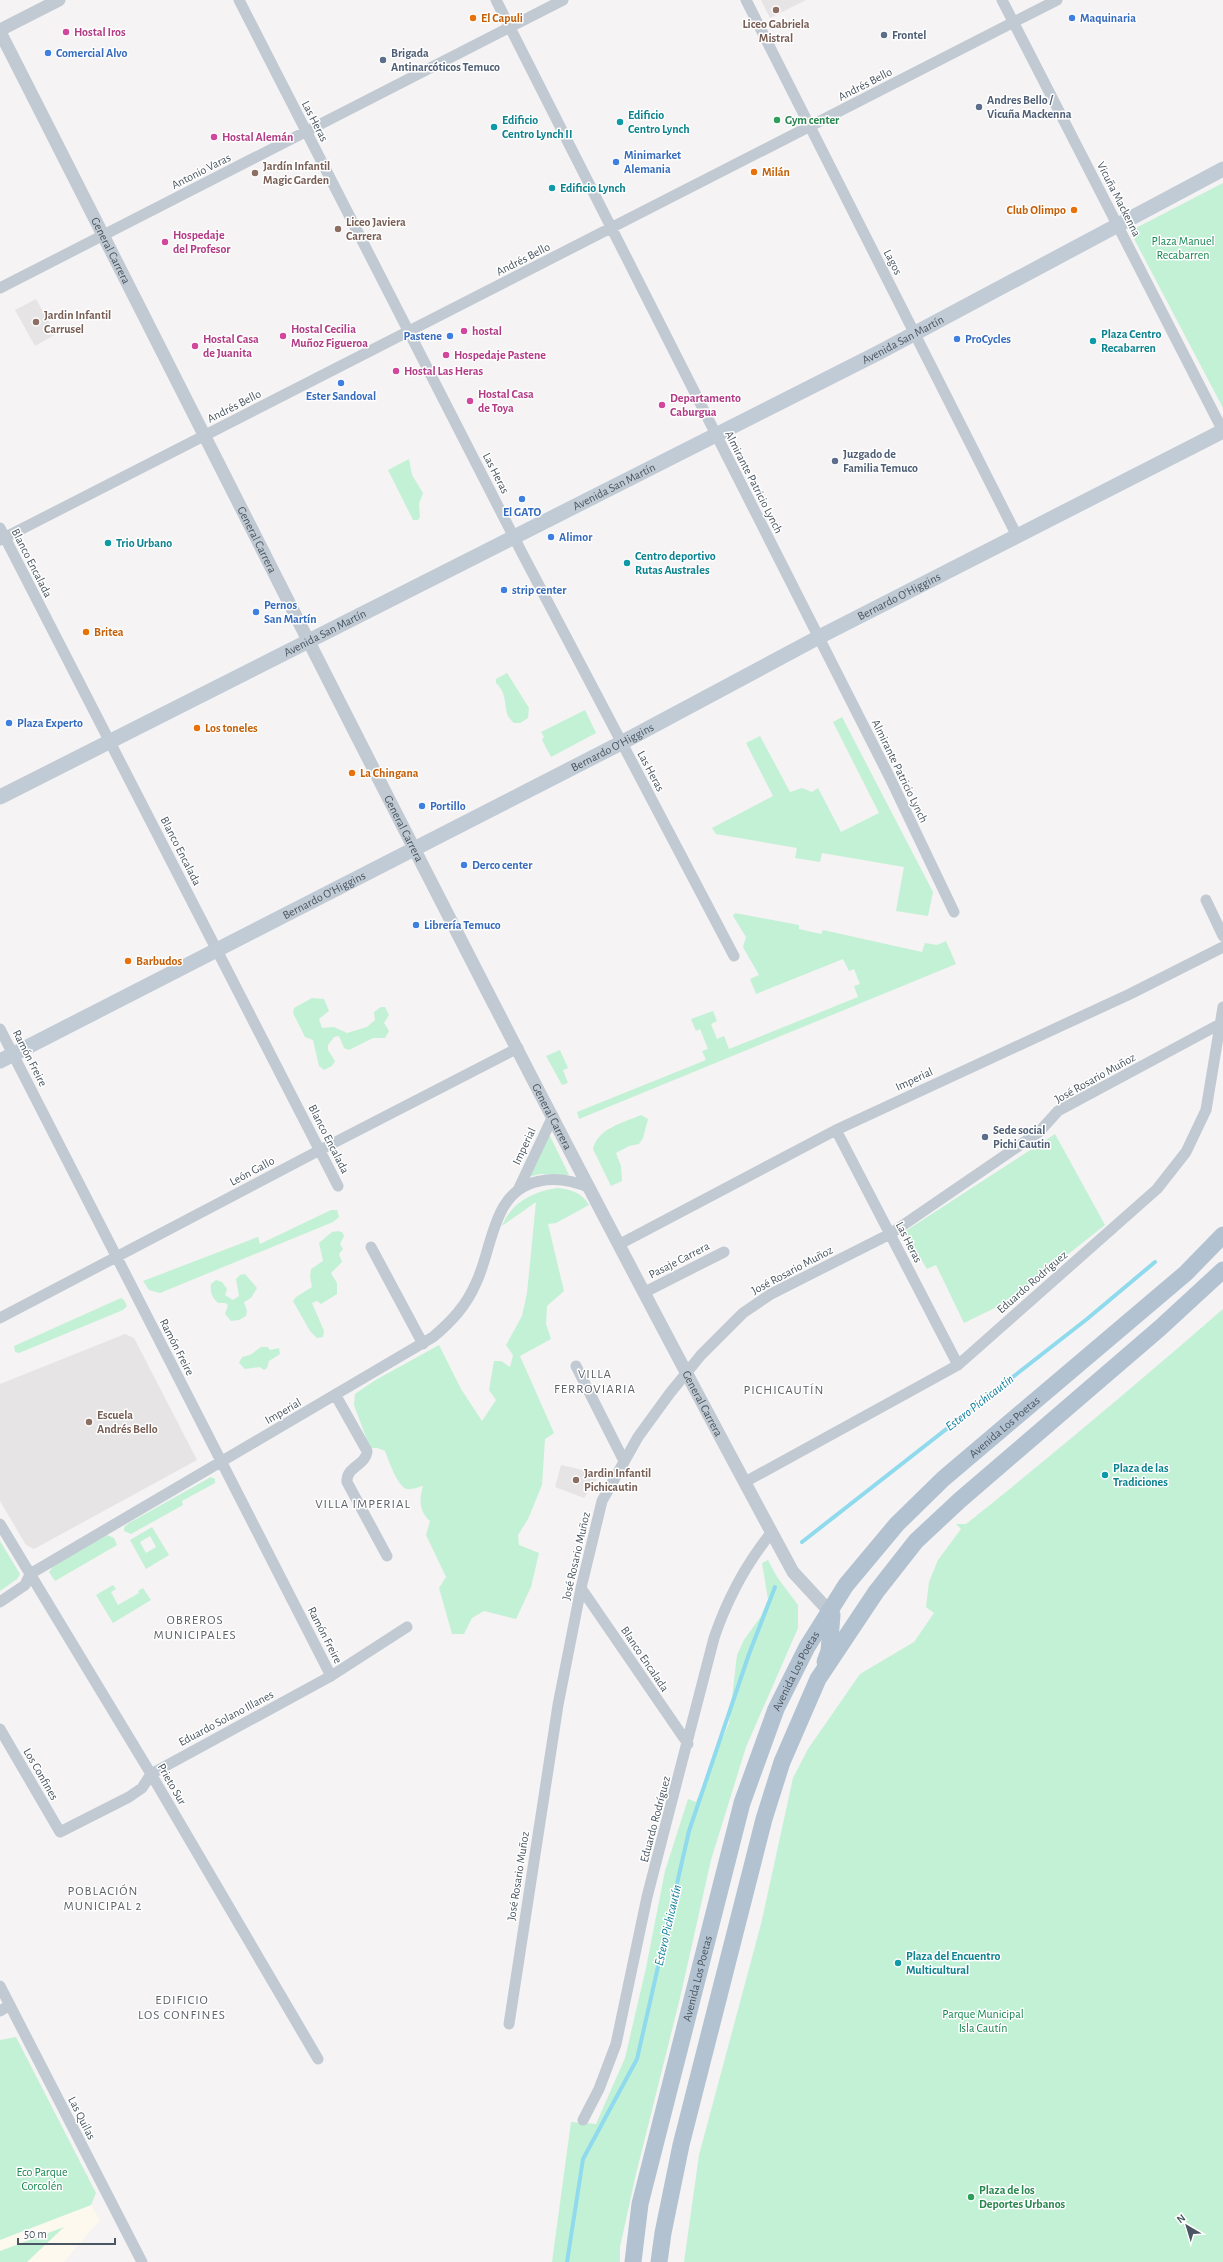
<svg xmlns="http://www.w3.org/2000/svg" width="1223" height="2262" viewBox="0 0 1223 2262" font-family="'Alegreya Sans',sans-serif">
	<style>
		.commercial { fill: #fdf9ef }
		.education { fill: #e6e4e5 }
		.green { fill: #c3f1d5; fill-rule: evenodd }
		.lines { fill: none; stroke-linecap: round; stroke-linejoin: round }
		.stream { stroke: #90daee; stroke-width: 4 }
		.minor { stroke: #c1cad2; stroke-width: 11 }
		.tertiary { stroke: #c1cad2; stroke-width: 13 }
		.secondary { stroke: #c1cbd6; stroke-width: 15 }
		.primary { stroke: #b3c2d1; stroke-width: 17 }
		.education-dot { fill: #8d6e63; stroke: #fff; stroke-width: 1.5 }
		.food-dot { fill: #e8710a; stroke: #fff; stroke-width: 1.5 }
		.shop-dot { fill: #3f7fe0; stroke: #fff; stroke-width: 1.5 }
		.hotel-dot { fill: #d1479c; stroke: #fff; stroke-width: 1.5 }
		.service-dot { fill: #5c6f8a; stroke: #fff; stroke-width: 1.5 }
		.leisure-dot { fill: #2e9e5b; stroke: #fff; stroke-width: 1.5 }
		.culture-dot { fill: #0f9aa8; stroke: #fff; stroke-width: 1.5 }
		.labels { text-anchor: middle; stroke-width: 3; stroke-linejoin: round; paint-order: stroke }
		.food-label { font-size: 12px; font-weight: bold; fill: #c56008; stroke: #fff; text-anchor: start }
		.shop-label { font-size: 12px; font-weight: bold; fill: #366cbe; stroke: #fff; text-anchor: start }
		.education-label { font-size: 12px; font-weight: bold; fill: #785e54; stroke: #fff; text-anchor: start }
		.hotel-label { font-size: 12px; font-weight: bold; fill: #b23c85; stroke: #fff; text-anchor: start }
		.service-label { font-size: 12px; font-weight: bold; fill: #4e5e75; stroke: #fff; text-anchor: start }
		.street-label { font-size: 12px; fill: #4a5661; stroke: #fff }
		.culture-label { font-size: 12px; font-weight: bold; fill: #0d838f; stroke: #fff; text-anchor: start }
		.leisure-label { font-size: 12px; font-weight: bold; fill: #27864d; stroke: #fff; text-anchor: start }
		.park-label { font-size: 12px; fill: #17864f; stroke: #fff }
		.neighbourhood-label { font-size: 13px; letter-spacing: 1px; fill: #5f6368; stroke: #fff }
		.water-label { font-size: 13px; font-style: italic; fill: #0c7c9b; stroke: #fff }
	</style>
	<rect width="100%" height="100%" fill="#f5f3f3"/>
	<!-- commercial -->
	<path class="commercial" d="M91 2205 100 2220 64 2262H0V2240Z"/>
	<!-- education -->
	<path class="education" d="M761 0H806L770 18Z
		M36 299 56 334 35 346 15 310Z
		M125 1334 134 1338 197 1460 34 1549 26 1545 0 1501V1384Z
		M561 1465 600 1474 584 1498 555 1487Z"/>
	<!-- green -->
	<path class="green" d="M1223 183V408L1130 231Z
		M409 459 412 475 423 493 419 504 420 517 418 520H413L388 470Z
		M507 673 529 708 528 718 520 723H514C500 712 511 697 496 683V679Z
		M585 710 596 733 551 757 542 740 544 737 541 732Z
		M842 717 933 892 928 916 896 911 904 867 822 853 820 862 795 858 797 848 716 834 712 828 773 796 746 743 760 736 790 792 802 788 812 792 818 788 841 832 879 813 833 722Z
		M735 913 799 925V929L821 934 823 930 922 952 925 943 937 945 946 941 956 964 579 1119 577 1112 706 1060 702 1051 708 1049 700 1029 696 1031 691 1019 713 1011 717 1021 711 1024 717 1039 724 1036 729 1049 858 997 854 986 860 984 854 969 849 971 843 959 756 994 750 979 759 975 743 947 746 937 733 916Z
		M312 998 324 999 329 1011 319 1019 322 1028 334 1027 347 1033 367 1027 375 1020 374 1012 381 1007H385L389 1015 384 1023 389 1031 385 1038H373L349 1050 344 1048 339 1036 334 1037 328 1045V1050L335 1061 332 1066 324 1070 319 1066 313 1040 305 1037 293 1013 294 1008Z
		M560 1050 568 1068 563 1070 568 1083 562 1085 546 1056Z
		M641 1115 648 1119 643 1138 639 1144 629 1146 616 1153 621 1166 622 1181 611 1186 593 1149C598 1128 623 1123 641 1115Z
		M549 1134 569 1175 540 1174 528 1177Z
		M1055 1134 1105 1225 1009 1301 964 1323 936 1265 927 1269 904 1232Z
		M557 1188C571 1189 582 1193 589 1205L556 1223 548 1224 564 1291 547 1306 546 1324 551 1339 520 1356 554 1433 545 1439 542 1485 528 1519 518 1535 519 1545 539 1553 531 1587 516 1619 484 1611 472 1618 464 1634H452L439 1588 446 1577 426 1535 430 1521C419 1511 419 1499 423 1486 418 1487 412 1490 407 1489 397 1486 389 1461 385 1451L377 1448H370L354 1405 355 1394 374 1381 439 1345 461 1389 482 1421 496 1400 489 1390 494 1361H501L510 1367 513 1355 506 1345 522 1316 527 1293 536 1202 502 1226C512 1202 532 1192 557 1188Z
		M331 1210H337L339 1217 333 1222 160 1293 149 1290 143 1281 258 1237 260 1244Z
		M339 1231 343 1233 344 1236 340 1244 343 1249 339 1254 342 1262 331 1273 337 1283V1294L321 1304 317 1301 312 1303 324 1331 323 1337 317 1338 310 1331 293 1301 296 1297 312 1287 310 1277 311 1269 323 1261 319 1243 332 1232Z
		M245 1274 257 1288 251 1298 244 1302 247 1311 246 1316 239 1320 231 1321 225 1314 228 1305 225 1303H218C212 1297 210 1292 211 1284L216 1280 222 1282 227 1289 225 1295 233 1300 239 1296 236 1279 240 1275Z
		M121 1298 124 1300 127 1306 123 1310 19 1353 15 1352 14 1346Z
		M1223 1309V2262H684L699 2155 761 1924 793 1778 808 1749 860 1674 914 1642 934 1613 926 1607 929 1582 938 1560 961 1529 956 1524H966C1054 1454 1139 1382 1223 1309Z
		M261 1347H268L270 1350 279 1348 280 1354 269 1361 267 1368 264 1370 260 1367 245 1369 239 1363 242 1357 250 1355Z
		M211 1477 215 1479V1483L182 1501 183 1505 131 1534 124 1531V1527L129 1523Z
		M152 1527 169 1555 146 1569 130 1540ZM150 1536 156 1547 146 1553 140 1542Z
		M107 1535 114 1538 117 1545 55 1581 49 1572 55 1564Z
		M0 1541 20 1574 17 1579 0 1591Z
		M768 1560 777 1577 798 1605V1628L746 1747 711 1860 680 1998 636 2174 620 2247V2262H552L571 2122 596 2124 625 2058 646 1968 665 1871 688 1799 696 1802 729 1723 737 1655 744 1640 761 1616 768 1599 762 1563Z
		M113 1585 116 1589 111 1592 118 1605 139 1593 138 1591 143 1588 151 1600 113 1623 96 1595Z
		M16 2037 96 2193 91 2205 0 2240V2040Z
		M64 2227 27 2262H0V2251Z"/>
	<g class="lines">
		<!-- stream -->
		<path class="stream" d="M802 1542 1087 1319 1155 1262
			M567 2262 583 2159 637 2059 689 1831 749 1654 775 1587"/>
		<!-- minor -->
		<path class="minor" d="M239 0 522 553 734 956
			M496 0 889 776 954 912
			M746 0 1017 536
			M1002 0 1223 431
			M0 288 563 0
			M0 528 338 1186
			M0 540 1057 0
			M1206 900 1223 936
			M0 1029 331 1676
			M836 1130 958 1365
			M519 1188 553 1116
			M620 1244 836 1130 1130 994 1223 947
			M371 1247 423 1344
			M645 1292 724 1252
			M0 1318 320 1150 518 1048
			M576 1366 624 1461
			M336 1396 367 1451C366 1466 346 1466 347 1482L387 1556
			M745 1482 958 1365 1157 1189 1186 1152 1206 1110 1223 1007
			M0 1524 151 1774 318 2059
			M581 1588 688 1744
			M0 1602 25 1585 30 1574 433 1337C452 1321 466 1306 476 1283 493 1248 492 1189 540 1181 558 1177 574 1181 590 1188
			M0 1729 60 1832 129 1797 142 1788 151 1774 331 1676 407 1627
			M0 1986 142 2262
			M0 2011 10 2005
			M509 2024 558 1705 581 1588 602 1501 638 1437 670 1393 701 1355 743 1313 771 1294 890 1234 1039 1132 1058 1111 1220 1024
			M583 2120 599 2089 616 2044 647 1897 714 1638C727 1600 746 1564 771 1533"/>
		<!-- tertiary -->
		<g class="tertiary">
			<path d="M0 30 59 0"/>
			<path id="s1" d="M0 32C262 547 518 1064 793 1572L829 1611"/>
		</g>
		<!-- secondary -->
		<g class="secondary">
			<path id="s2" d="M0 797 878 353 1223 169"/>
			<path id="s3" d="M0 1061 621 743 819 637 1223 431"/>
		</g>
		<!-- primary -->
		<g class="primary">
			<path d="M825 1662 829 1651 832 1615 829 1611"/>
			<path id="s4" d="M633 2262 640 2204 742 1803 776 1709 807 1647 846 1585 897 1524 943 1479 1186 1273 1223 1235"/>
			<path d="M659 2262 663 2233 681 2145 764 1819 782 1762 818 1679 876 1592 916 1541 960 1500 1160 1328 1223 1270"/>
		</g>
	</g>
	<!-- markers -->
	<g class="education-dot">
		<circle cx="776" cy="10" r="4"/>
		<circle cx="255" cy="173" r="4"/>
		<circle cx="338" cy="229" r="4"/>
		<circle cx="36" cy="322" r="4"/>
		<circle cx="89" cy="1422" r="4"/>
		<circle cx="576" cy="1480" r="4"/>
	</g>
	<g class="food-dot">
		<circle cx="473" cy="18" r="4"/>
		<circle cx="754" cy="172" r="4"/>
		<circle cx="1074" cy="210" r="4"/>
		<circle cx="86" cy="632" r="4"/>
		<circle cx="197" cy="728" r="4"/>
		<circle cx="352" cy="773" r="4"/>
		<circle cx="128" cy="961" r="4"/>
	</g>
	<g class="shop-dot">
		<circle cx="1072" cy="18" r="4"/>
		<circle cx="48" cy="53" r="4"/>
		<circle cx="616" cy="162" r="4"/>
		<circle cx="450" cy="336" r="4"/>
		<circle cx="957" cy="339" r="4"/>
		<circle cx="341" cy="383" r="4"/>
		<circle cx="522" cy="499" r="4"/>
		<circle cx="551" cy="537" r="4"/>
		<circle cx="504" cy="590" r="4"/>
		<circle cx="256" cy="612" r="4"/>
		<circle cx="9" cy="723" r="4"/>
		<circle cx="422" cy="806" r="4"/>
		<circle cx="464" cy="865" r="4"/>
		<circle cx="416" cy="925" r="4"/>
	</g>
	<g class="hotel-dot">
		<circle cx="66" cy="32" r="4"/>
		<circle cx="214" cy="137" r="4"/>
		<circle cx="165" cy="242" r="4"/>
		<circle cx="464" cy="331" r="4"/>
		<circle cx="283" cy="336" r="4"/>
		<circle cx="195" cy="346" r="4"/>
		<circle cx="446" cy="355" r="4"/>
		<circle cx="396" cy="371" r="4"/>
		<circle cx="470" cy="401" r="4"/>
		<circle cx="662" cy="405" r="4"/>
	</g>
	<g class="service-dot">
		<circle cx="884" cy="35" r="4"/>
		<circle cx="383" cy="60" r="4"/>
		<circle cx="979" cy="107" r="4"/>
		<circle cx="835" cy="461" r="4"/>
		<circle cx="985" cy="1137" r="4"/>
	</g>
	<g class="leisure-dot">
		<circle cx="777" cy="120" r="4"/>
		<circle cx="971" cy="2197" r="4"/>
	</g>
	<g class="culture-dot">
		<circle cx="620" cy="122" r="4"/>
		<circle cx="494" cy="127" r="4"/>
		<circle cx="552" cy="188" r="4"/>
		<circle cx="1093" cy="341" r="4"/>
		<circle cx="108" cy="543" r="4"/>
		<circle cx="627" cy="563" r="4"/>
		<circle cx="1105" cy="1475" r="4"/>
		<circle cx="898" cy="1963" r="4"/>
	</g>
	<g class="labels">
		<!-- food labels -->
		<g class="food-label">
			<text x="481" y="22">El Capuli</text>
			<text x="762" y="176">Milán</text>
			<text x="1066" y="214" text-anchor="end">Club Olimpo</text>
			<text x="94" y="636">Britea</text>
			<text x="205" y="732">Los toneles</text>
			<text x="360" y="777">La Chingana</text>
			<text x="136" y="965">Barbudos</text>
		</g>
		<!-- shop labels -->
		<g class="shop-label">
			<text x="1080" y="22">Maquinaria</text>
			<text x="56" y="57">Comercial Alvo</text>
			<text x="624" y="159">Minimarket<tspan x="624" dy="14">Alemania</tspan></text>
			<text x="442" y="340" text-anchor="end">Pastene</text>
			<text x="965" y="343">ProCycles</text>
			<text x="341" y="400" text-anchor="middle">Ester Sandoval</text>
			<text x="522" y="516" text-anchor="middle">El GATO</text>
			<text x="559" y="541">Alimor</text>
			<text x="512" y="594">strip center</text>
			<text x="264" y="609">Pernos<tspan x="264" dy="14">San Martín</tspan></text>
			<text x="17" y="727">Plaza Experto</text>
			<text x="430" y="810">Portillo</text>
			<text x="472" y="869">Derco center</text>
			<text x="424" y="929">Librería Temuco</text>
		</g>
		<!-- education labels -->
		<g class="education-label">
			<text x="776" y="28" text-anchor="middle">Liceo Gabriela<tspan x="776" dy="14">Mistral</tspan></text>
			<text x="263" y="170">Jardín Infantil<tspan x="263" dy="14">Magic Garden</tspan></text>
			<text x="346" y="226">Liceo Javiera<tspan x="346" dy="14">Carrera</tspan></text>
			<text x="44" y="319">Jardin Infantil<tspan x="44" dy="14">Carrusel</tspan></text>
			<text x="97" y="1419">Escuela<tspan x="97" dy="14">Andrés Bello</tspan></text>
			<text x="584" y="1477">Jardin Infantil<tspan x="584" dy="14">Pichicautin</tspan></text>
		</g>
		<!-- hotel labels -->
		<g class="hotel-label">
			<text x="74" y="36">Hostal Iros</text>
			<text x="222" y="141">Hostal Alemán</text>
			<text x="173" y="239">Hospedaje<tspan x="173" dy="14">del Profesor</tspan></text>
			<text x="291" y="333">Hostal Cecilia<tspan x="291" dy="14">Muñoz Figueroa</tspan></text>
			<text x="472" y="335">hostal</text>
			<text x="203" y="343">Hostal Casa<tspan x="203" dy="14">de Juanita</tspan></text>
			<text x="454" y="359">Hospedaje Pastene</text>
			<text x="404" y="375">Hostal Las Heras</text>
			<text x="478" y="398">Hostal Casa<tspan x="478" dy="14">de Toya</tspan></text>
			<text x="670" y="402">Departamento<tspan x="670" dy="14">Caburgua</tspan></text>
		</g>
		<!-- service labels -->
		<g class="service-label">
			<text x="892" y="39">Frontel</text>
			<text x="391" y="57">Brigada<tspan x="391" dy="14">Antinarcóticos Temuco</tspan></text>
			<text x="987" y="104">Andres Bello /<tspan x="987" dy="14">Vicuña Mackenna</tspan></text>
			<text x="843" y="458">Juzgado de<tspan x="843" dy="14">Familia Temuco</tspan></text>
			<text x="993" y="1134">Sede social<tspan x="993" dy="14">Pichi Cautin</tspan></text>
		</g>
		<!-- street labels -->
		<g class="street-label">
			<text transform="translate(865 84) rotate(-27)" y="4">Andrés Bello</text>
			<text transform="translate(315 121) rotate(63)" y="4">Las Heras</text>
			<text transform="translate(201 171) rotate(-27)" y="4">Antonio Varas</text>
			<text transform="translate(1119 199) rotate(63)" y="4">Vicuña Mackenna</text>
			<text dy="4" stroke="none"><textPath href="#s1" startOffset="245">General Carrera</textPath></text>
			<text transform="translate(523 259) rotate(-27)" y="4">Andrés Bello</text>
			<text transform="translate(893 262) rotate(63)" y="4">Lagos</text>
			<text dy="4" stroke="none"><textPath href="#s2" startOffset="1012">Avenida San Martín</textPath></text>
			<text transform="translate(234 406) rotate(-27)" y="4">Andrés Bello</text>
			<text transform="translate(496 473) rotate(63)" y="4">Las Heras</text>
			<text transform="translate(754 482) rotate(63)" y="4">Almirante Patricio Lynch</text>
			<text dy="4" stroke="none"><textPath href="#s2" startOffset="688">Avenida San Martín</textPath></text>
			<text dy="4" stroke="none"><textPath href="#s1" startOffset="569">General Carrera</textPath></text>
			<text transform="translate(32 563) rotate(63)" y="4">Blanco Encalada</text>
			<text dy="4" stroke="none"><textPath href="#s3" startOffset="1012">Bernardo O'Higgins</textPath></text>
			<text dy="4" stroke="none"><textPath href="#s2" startOffset="364">Avenida San Martín</textPath></text>
			<text dy="4" stroke="none"><textPath href="#s3" startOffset="688">Bernardo O'Higgins</textPath></text>
			<text transform="translate(651 771) rotate(62)" y="4">Las Heras</text>
			<text transform="translate(900 771) rotate(64)" y="4">Almirante Patricio Lynch</text>
			<text dy="4" stroke="none"><textPath href="#s1" startOffset="893">General Carrera</textPath></text>
			<text transform="translate(181 851) rotate(63)" y="4">Blanco Encalada</text>
			<text dy="4" stroke="none"><textPath href="#s3" startOffset="364">Bernardo O'Higgins</textPath></text>
			<text transform="translate(30 1058) rotate(63)" y="4">Ramón Freire</text>
			<text transform="translate(1095 1078) rotate(-29)" y="4">José Rosario Muñoz</text>
			<text transform="translate(914 1079) rotate(-25)" y="4">Imperial</text>
			<text dy="4" stroke="none"><textPath href="#s1" startOffset="1217">General Carrera</textPath></text>
			<text transform="translate(329 1139) rotate(63)" y="4">Blanco Encalada</text>
			<text transform="translate(524 1146) rotate(-65)" y="4">Imperial</text>
			<text transform="translate(252 1171) rotate(-28)" y="4">León Gallo</text>
			<text transform="translate(909 1242) rotate(63)" y="4">Las Heras</text>
			<text transform="translate(679 1260) rotate(-27)" y="4">Pasaje Carrera</text>
			<text transform="translate(792 1270) rotate(-28)" y="4">José Rosario Muñoz</text>
			<text transform="translate(1032 1282) rotate(-41)" y="4">Eduardo Rodríguez</text>
			<text transform="translate(177 1347) rotate(63)" y="4">Ramón Freire</text>
			<text dy="4" stroke="none"><textPath href="#s1" startOffset="1541">General Carrera</textPath></text>
			<text transform="translate(283 1411) rotate(-30)" y="4">Imperial</text>
			<text dy="4" stroke="none"><textPath href="#s4" startOffset="939">Avenida Los Poetas</textPath></text>
			<text transform="translate(576 1556) rotate(-77)" y="4">José Rosario Muñoz</text>
			<text transform="translate(325 1635) rotate(63)" y="4">Ramón Freire</text>
			<text transform="translate(645 1659) rotate(56)" y="4">Blanco Encalada</text>
			<text dy="4" stroke="none"><textPath href="#s4" startOffset="615">Avenida Los Poetas</textPath></text>
			<text transform="translate(226 1718) rotate(-28)" y="4">Eduardo Solano Illanes</text>
			<text transform="translate(41 1774) rotate(60)" y="4">Los Confines</text>
			<text transform="translate(172 1784) rotate(60)" y="4">Prieto Sur</text>
			<text transform="translate(655 1819) rotate(-75)" y="4">Eduardo Rodríguez</text>
			<text transform="translate(518 1876) rotate(-81)" y="4">José Rosario Muñoz</text>
			<text dy="4" stroke="none"><textPath href="#s4" startOffset="291">Avenida Los Poetas</textPath></text>
			<text transform="translate(82 2118) rotate(63)" y="4">Las Quilas</text>
		</g>
		<!-- culture labels -->
		<g class="culture-label">
			<text x="628" y="119">Edificio<tspan x="628" dy="14">Centro Lynch</tspan></text>
			<text x="502" y="124">Edificio<tspan x="502" dy="14">Centro Lynch II</tspan></text>
			<text x="560" y="192">Edificio Lynch</text>
			<text x="1101" y="338">Plaza Centro<tspan x="1101" dy="14">Recabarren</tspan></text>
			<text x="116" y="547">Trio Urbano</text>
			<text x="635" y="560">Centro deportivo<tspan x="635" dy="14">Rutas Australes</tspan></text>
			<text x="1113" y="1472">Plaza de las<tspan x="1113" dy="14">Tradiciones</tspan></text>
			<text x="906" y="1960">Plaza del Encuentro<tspan x="906" dy="14">Multicultural</tspan></text>
		</g>
		<!-- leisure labels -->
		<g class="leisure-label">
			<text x="785" y="124">Gym center</text>
			<text x="979" y="2194">Plaza de los<tspan x="979" dy="14">Deportes Urbanos</tspan></text>
		</g>
		<!-- park labels -->
		<g class="park-label">
			<text x="1183" y="245">Plaza Manuel<tspan x="1183" dy="14">Recabarren</tspan></text>
			<text x="983" y="2018">Parque Municipal<tspan x="983" dy="14">Isla Cautín</tspan></text>
			<text x="42" y="2176">Eco Parque<tspan x="42" dy="14">Corcolén</tspan></text>
		</g>
		<!-- neighbourhood labels -->
		<g class="neighbourhood-label">
			<text x="595" y="1378">VILLA<tspan x="595" dy="15">FERROVIARIA</tspan></text>
			<text x="784" y="1394">PICHICAUTÍN</text>
			<text x="363" y="1508">VILLA IMPERIAL</text>
			<text x="195" y="1624">OBREROS<tspan x="195" dy="15">MUNICIPALES</tspan></text>
			<text x="103" y="1895">POBLACIÓN<tspan x="103" dy="15">MUNICIPAL 2</tspan></text>
			<text x="182" y="2004">EDIFICIO<tspan x="182" dy="15">LOS CONFINES</tspan></text>
		</g>
		<!-- water labels -->
		<g class="water-label">
			<text transform="translate(979 1402) rotate(-38)" y="5">Estero Pichicautín</text>
			<text transform="translate(667 1925) rotate(-77)" y="5">Estero Pichicautín</text>
		</g>
	</g>
	<!-- north arrow -->
	<g transform="translate(1187 2226) rotate(322)" stroke="#ffffff" stroke-width="3" paint-order="stroke">
	<path d="M0-3L7 15L0 10L-7 15Z" fill="#4a5661"/>
	<text y="-6" font-size="11" font-weight="bold" text-anchor="middle" fill="#4a5661">N</text>
	</g>
	<!-- scale -->
	<path d="M18 2238v6h97v-6" fill="none" stroke="#4a5661" stroke-width="2"/>
	<text x="24" y="2238" font-size="12" fill="#4a5661" stroke="#ffffff" stroke-width="3" paint-order="stroke">50 m</text>
</svg>
